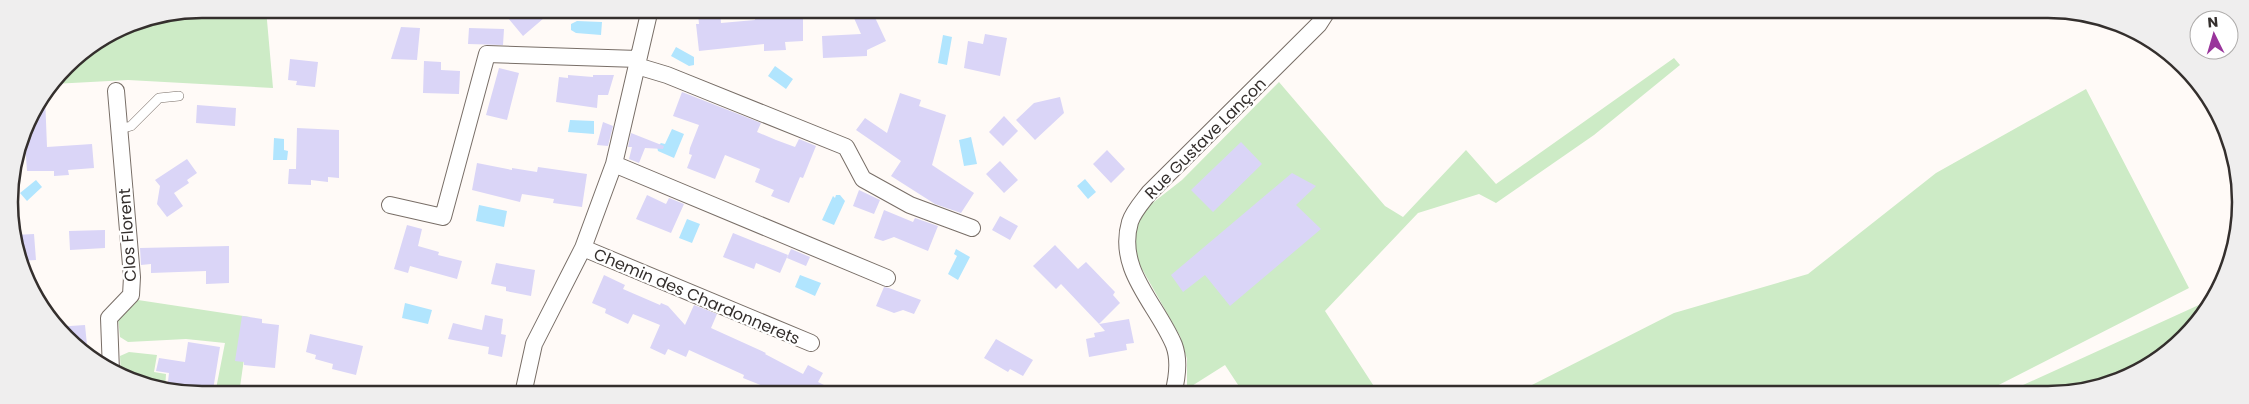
<svg xmlns="http://www.w3.org/2000/svg" width="2249" height="404" viewBox="0 0 2249 404" font-family="Poppins,sans-serif">
	<style>
		.green { fill: #cdebc6 }
		.water { fill: #b1e5fe }
		.building { fill: #dad5f7 }
		.lines { fill: none; stroke-linecap: round; stroke-linejoin: round }
		.service-casing { stroke: #786e67; stroke-width: 10 }
		.minor-casing { stroke: #786e67; stroke-width: 18 }
		.service { stroke: #fff; stroke-width: 9 }
		.minor { stroke: #fff; stroke-width: 16 }
		.labels { text-anchor: middle; stroke-width: 4.5; stroke-linejoin: round; paint-order: stroke }
		.street-label { font-size: 16px; fill: #342f2d; stroke: #fff }
		.rim { fill: none; stroke: #342f2d; stroke-width: 2.5 }
	</style>
	<rect width="100%" height="100%" fill="#fffaf7"/>
	<!-- green -->
	<path class="green" d="M202 9H266L273 88 128 80 53 84 66 65 128 23Z
		M1674 58 1680 65 1594 135 1496 203 1479 194 1418 213 1325 311 1379 394H1244L1225 365 1187 389V359L1180 336 1133 253 1132 219 1182 180 1279 82 1385 206 1403 217 1466 150 1496 184Z
		M2086 89 2189 288 1979 395 1514 394 1674 313 1808 274 1936 173Z
		M2212 299 2183 339 2121 380 2060 395H2001Z
		M138 300 250 317 239 394H215L225 343 186 339 128 342 120 337 118 318Z
		M129 352 157 355 154 372 166 374 165 390 121 375 120 356Z"/>
	<!-- water -->
	<path class="water" d="M577 21 602 22 601 35 576 33 571 30V24Z
		M943 35 952 37 947 65 938 63Z
		M676 47 694 57V65L689 66 671 56Z
		M775 66 793 79 786 89 768 76Z
		M570 120 594 121V134L568 132Z
		M672 129 684 134 674 158 658 151 657 147 661 143 665 144Z
		M971 137 977 164 964 166 959 140Z
		M274 138 284 139V150L288 151 287 160H273Z
		M1085 179 1096 192 1088 199 1077 186Z
		M36 180 42 187 27 201 20 193Z
		M836 195H840L845 201 834 225 822 220 833 196 835 198Z
		M479 205 507 211 504 227 476 221Z
		M687 219 700 224 692 243 679 238Z
		M956 249 970 257 958 280 948 274 957 256 954 254Z
		M800 275 821 283 815 296 795 287Z
		M405 303 432 310 428 324 402 318Z"/>
	<!-- building -->
	<path class="building" d="M519 9H537L544 18 523 36 508 18Z
		M754 9H776V16L783 15V19L803 18V41L785 42 786 50 764 51V44L699 51 696 24H699L698 14 720 11 721 23 755 20Z
		M850 9H871L886 41 867 50V56L823 58 822 36 861 34Z
		M401 27 420 28 417 60 391 59Z
		M469 28 504 29 503 45 468 44Z
		M985 34 1007 38 1000 76 964 68 968 41 983 44Z
		M290 59 318 62 315 87 296 85 297 81 288 80Z
		M424 61 441 62V70L460 71 459 94 423 93Z
		M499 68 519 73 507 120 486 115Z
		M568 75 593 77V75H614L608 95H598L597 108 556 102 559 77 568 78Z
		M682 92 761 123 757 132 776 140 795 147 799 139 816 146 803 178 800 177 789 203 771 196 774 190 755 182 760 169 725 155 715 179 687 168 692 155 689 154 690 148 699 125 673 116Z
		M900 93 921 100 919 106 946 115 932 165 974 193 961 213 935 204 891 176 901 161 856 130 865 118 887 133Z
		M45 96 47 147 92 144 94 168 68 170 69 175 54 176V171H27L24 128Z
		M1060 97 1064 113 1035 140 1016 120 1034 103Z
		M197 105 236 108 235 126 196 123Z
		M1004 116 1018 131 1003 146 989 132Z
		M603 122 613 126 608 146 597 145Z
		M297 128 339 130V178L328 177V182L311 180V185L288 184 289 169H296Z
		M631 133 664 146 663 149 645 148 639 163 629 159 632 147H628Z
		M1241 142 1262 164 1213 212 1191 190Z
		M1107 150 1125 169 1111 183 1093 164Z
		M187 159 197 173 187 180 189 183 174 193 183 206 167 217 157 204 160 186 155 180Z
		M1000 161 1018 180 1004 193 986 174Z
		M477 163 512 170V168L537 172 538 167 587 174 582 207 553 203 554 199 522 194 520 202 472 190Z
		M1292 173 1316 186 1296 205 1321 229 1230 306 1205 275 1183 292 1171 275Z
		M859 190 880 200 874 214 853 206Z
		M647 195 666 204 669 198 684 204 671 233 636 219Z
		M884 210 913 222 915 218 938 226 928 251 894 237 883 241 874 238Z
		M1000 216 1018 226 1010 240 992 230Z
		M407 225 422 229 418 246 439 252 438 255 462 261 457 279 410 266 408 273 394 269Z
		M105 230V248L70 250 69 231Z
		M733 233 788 255 780 273 756 263 754 269 723 257Z
		M34 234 36 260 19 261 15 235Z
		M1055 245 1078 269 1086 262 1115 292 1113 295 1120 303 1099 324 1061 284 1056 289 1033 266Z
		M229 246V283L206 284V271L151 273V264L141 265 140 248Z
		M791 249 810 257 806 266 787 258Z
		M496 263 535 270 531 296 506 291V287L491 284Z
		M604 275 625 285 623 289 660 305 661 303 668 306 685 325 694 305 717 314 711 328 766 353 765 354 803 374 808 365 823 373 818 382 842 394H773L762 388 763 386 743 378 744 375 689 350 686 357 668 349 665 355 650 348 660 325 633 314 628 324 605 313 606 309 592 303Z
		M884 287 889 288 921 300 914 314 903 310 894 313 876 306Z
		M485 315 503 319 501 334 506 335 502 357 488 354 489 347 448 339 453 323 482 330Z
		M242 316 262 319V323L279 325 275 368 244 365V362L235 361Z
		M1129 319 1134 343 1126 344 1127 350 1089 357 1086 339 1095 337 1094 333 1105 331 1099 324Z
		M85 325 88 355 55 327Z
		M310 334 363 346 356 375 332 369 333 364 315 359 316 355 306 352Z
		M996 339 1033 360 1023 376 1010 369 1008 372 984 358Z
		M188 342 220 347 213 390 192 386 191 394 167 390 169 373 156 371 159 358 185 362Z"/>
	<g class="lines">
		<!-- service casing -->
		<g class="service-casing">
			<path id="service" d="M120 129 131 126 159 98 179 96"/>
		</g>
		<!-- minor casing -->
		<g class="minor-casing">
			<path id="minor" d="M637 66 667 75 846 147 863 179 910 205 972 228
				M614 164 887 278
				M390 205 443 217 487 54 638 59
				M583 248 811 343
				M111 371 109 318 131 295 132 277 116 91
				M523 394 534 344 583 248 614 164 650 9
				M1173 394C1177 379 1180 361 1174 345 1157 304 1116 270 1130 222 1133 212 1143 201 1149 193L1319 24 1328 10"/>
		</g>
		<!-- service -->
		<use href="#service" class="service"/>
		<!-- minor -->
		<use href="#minor" class="minor"/>
	</g>
	<g class="labels">
		<!-- street labels -->
		<g class="street-label">
			<text transform="translate(1205 138) rotate(-45)" y="6">Rue Gustave Lançon</text>
			<text transform="translate(127 235) rotate(-94)" y="6">Clos Florent</text>
			<text transform="translate(697 296) rotate(23)" y="6">Chemin des Chardonnerets</text>
		</g>
	</g>
	<!-- crop -->
	<path d="M0 0H2249V404H0ZM202 18H2048A184 184 0 0 1 2232 202V202A184 184 0 0 1 2048 386H202A184 184 0 0 1 18 202V202A184 184 0 0 1 202 18Z" fill="#efeeee" fill-rule="evenodd"/>
	<path class="rim" d="M202 18H2048A184 184 0 0 1 2232 202V202A184 184 0 0 1 2048 386H202A184 184 0 0 1 18 202V202A184 184 0 0 1 202 18Z"/>
	<!-- north arrow -->
	<g transform="translate(2214 35) rotate(355)"><circle r="24" fill="#ffffff" stroke="#aeacab"/>
	<path d="M0-4L9 19L0 12L-9 19Z" fill="#99359b"/>
	<text y="-8" font-size="14" font-weight="bold" text-anchor="middle" fill="#342f2d">N</text>
	</g>
</svg>
